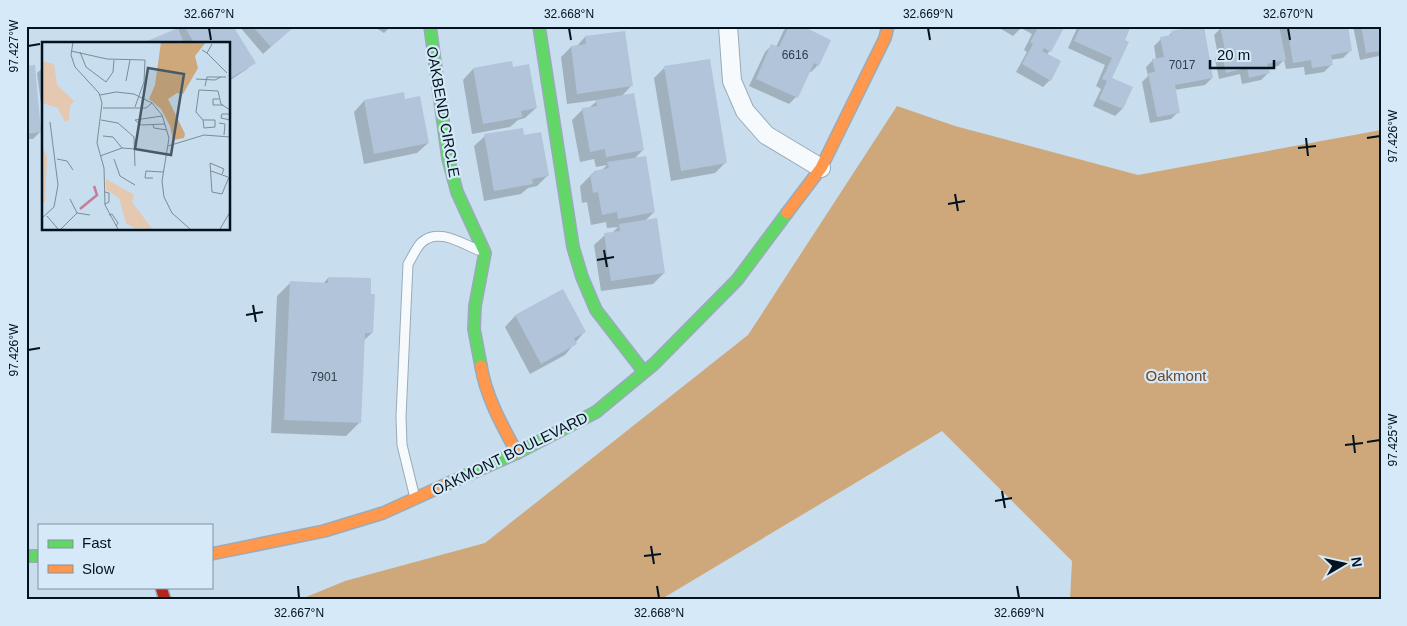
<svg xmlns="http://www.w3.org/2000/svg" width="1407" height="626" viewBox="0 0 1407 626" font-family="Helvetica,sans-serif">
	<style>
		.forest { fill: #cea87a }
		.shadow { fill: #0003 }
		.building { fill: #b2c4d9 }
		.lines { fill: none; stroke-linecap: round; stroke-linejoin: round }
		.lane-casing { stroke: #99abb9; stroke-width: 11 }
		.street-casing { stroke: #99abb9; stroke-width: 20 }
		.fast-casing { stroke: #99abb9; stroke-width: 14 }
		.slow-casing { stroke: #99abb9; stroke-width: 14 }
		.jam-casing { stroke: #99abb9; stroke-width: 14 }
		.lane { stroke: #f7fafc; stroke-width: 9 }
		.street { stroke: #f7fafc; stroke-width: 18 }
		.fast { stroke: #63d668; stroke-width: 11 }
		.slow { stroke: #ff974d; stroke-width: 11 }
		.jam { stroke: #b3261e; stroke-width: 11 }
		.ticks { fill: none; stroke: #02121e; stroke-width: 2 }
		.labels { text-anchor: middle; stroke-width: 4.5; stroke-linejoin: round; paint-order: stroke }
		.number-label { font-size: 12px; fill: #2f404e }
		.street-label { font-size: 15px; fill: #02121e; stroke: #d6e9f8 }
		.park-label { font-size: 15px; fill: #6c4725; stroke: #d6e9f8 }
		.inset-river { fill: none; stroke: #c47d9b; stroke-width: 2.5 }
		.inset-road { fill: none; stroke: #798c9a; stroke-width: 1 }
		.view { fill: #475966; fill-opacity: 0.15; stroke: #475966; stroke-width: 2.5 }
		.inset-edge { fill: none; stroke: #02121e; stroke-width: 2.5 }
		.neatline { fill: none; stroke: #02121e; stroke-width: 2 }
		.ticks-label { font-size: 12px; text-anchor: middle; fill: #02121e }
	</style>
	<rect width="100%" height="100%" fill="#c8dded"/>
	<!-- forest -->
	<path class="forest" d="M897 106 955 126 1138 175 1381 130V600H1070L1072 561 942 431 660 600H299L345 581 485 543 748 335Z"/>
	<!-- shadow -->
	<path class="shadow" d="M182 26H231L254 62 247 69 229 81V44H144L177 31Z
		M239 26H294L263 54Z
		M373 26H391L384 33Z
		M788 26H799L818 65 811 72 809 71 796 97 789 104 749 86 765 52 772 45 776 47 784 30Z
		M996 26H1064L1047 55 1050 80 1043 87 1016 72 1027 52 1024 50 1032 34 1021 28 1013 36Z
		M1078 26H1130L1111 78 1131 88 1122 109 1115 116 1093 106 1101 89 1096 86 1105 65 1068 48Z
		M1229 26H1346L1350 51 1343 58 1330 60 1331 65 1324 72 1305 75 1304 67 1286 69 1284 60 1278 66 1267 69 1268 73 1261 80 1242 84 1240 74 1219 79 1215 59 1218 55 1214 35 1221 28Z
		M1353 26H1381V54L1379 56 1360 60Z
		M1171 33 1212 78 1205 85 1174 90 1178 112 1171 119 1150 123 1142 82 1148 76 1146 67 1153 60 1156 59 1154 46 1161 39 1167 38Z
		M585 37 631 86 621 97 643 150 633 160 654 212 644 222 664 273 653 284 601 291 594 245 605 235 611 234 618 227 607 228 606 222 591 225 587 202 582 203 580 186 594 172 601 171 607 165 596 167 594 159 580 162 572 120 583 109 589 108 598 100 567 104 561 57 571 47 577 46Z
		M26 67 40 132 33 139H26Z
		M44 67V127L37 73Z
		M664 68 726 162 715 173 671 181 654 78Z
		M473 69H512L536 108 525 118 518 120 510 127 472 134 463 80Z
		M404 100 428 143 417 153 364 164 354 112 364 101Z
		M485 136H523L547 176 537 186 528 188 521 194 484 201 474 146Z
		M328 278 372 333 363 341 360 422 346 436 271 433 277 296 290 283 323 284Z
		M563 291 585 331 565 355 530 374 505 327 515 316Z"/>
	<!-- building -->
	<path class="building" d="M184 26H233L256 63 229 79V44H195Z
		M252 26H295L271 47Z
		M789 26H802L831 40 819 66 814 63 798 98 756 79 771 44 779 47Z
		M1039 26H1065L1051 52 1044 48 1042 51 1061 61 1051 81 1022 64 1033 44 1030 42Z
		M1081 26H1131L1125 40 1129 42 1112 78 1133 87 1123 109 1099 99 1107 81 1102 79 1112 58 1074 41Z
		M1198 26H1204L1213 78 1175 85 1180 113 1157 117 1148 73 1155 72 1152 59 1164 57 1160 37 1172 35 1171 31Z
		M1223 26H1279L1286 60 1267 64 1270 73 1249 78 1247 68 1226 73 1221 51 1225 50 1220 27Z
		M1287 26H1348L1352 51 1331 55 1333 65 1312 68 1311 60 1293 63Z
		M1361 26H1381V51L1366 53Z
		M178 28 184 44H140Z
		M625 31 633 86 577 94 571 46 586 44 585 36Z
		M710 59 727 163 681 171 664 66Z
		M512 61 513 67 529 64 537 108 521 111 522 117 483 124 473 68Z
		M35 65 41 132 26 134V66Z
		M404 92 405 99 420 96 429 143 374 154 364 100Z
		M634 93 644 150 606 157 605 149 590 152 582 108 597 106 596 100Z
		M523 128 524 135 541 132 549 176 532 179 533 184 494 191 484 134Z
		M646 156 655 212 618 219 617 212 602 215 598 192 593 193 590 174H594V171L609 168 607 162Z
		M657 218 665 273 611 281 604 233 620 231 619 224Z
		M328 277 371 278V294H375L373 333H365L361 423 284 420 290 281 328 283Z
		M563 289 586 332 574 338 577 344 541 364 515 315Z"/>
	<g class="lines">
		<!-- lane casing -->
		<g class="lane-casing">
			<path id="lane" d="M415 498 402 445 401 417 408 264C412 258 416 248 421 243 437 227 461 243 478 250"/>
		</g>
		<!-- street casing -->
		<g class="street-casing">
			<path id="street" d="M728 26 732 81 745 111 766 135 821 168"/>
		</g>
		<!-- fast casing -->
		<g class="fast-casing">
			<path id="fast" d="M430 26 448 158 457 192 485 253 475 306 474 329 481 366
				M539 26 573 247 582 277 596 310 644 372
				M449 483 517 453 596 412 654 364 737 280 787 213
				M26 556H39"/>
		</g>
		<!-- slow casing -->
		<g class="slow-casing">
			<path id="slow" d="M787 213 821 168 885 38 888 26
				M481 366C486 397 502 425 517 453
				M211 554 324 531 383 513 449 483"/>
		</g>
		<!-- jam casing -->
		<g class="jam-casing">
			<path id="jam" d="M161 587 165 600"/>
		</g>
		<!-- lane -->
		<use href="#lane" class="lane"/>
		<!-- street -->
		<use href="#street" class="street"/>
		<!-- fast -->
		<use href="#fast" class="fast"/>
		<!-- slow -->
		<use href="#slow" class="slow"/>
		<!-- jam -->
		<use href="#jam" class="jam"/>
	</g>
	<!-- ticks -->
	<path class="ticks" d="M209 28 211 40M569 28 571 40M928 28 930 40M1288 28 1290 40M28 46 40 44M1306 138 1308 156M1367 138 1380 136M1298 148 1316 146M955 194 958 211M948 204 965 201M604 250 607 267M597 260 614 257M253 305 256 322M246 315 263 312M28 350 40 348M1353 435 1355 453M1367 442 1380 440M1345 445 1363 443M1002 491 1005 508M995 501 1012 498M651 546 654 564M644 556 661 554M298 586 299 598M657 586 659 598M1017 586 1019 598"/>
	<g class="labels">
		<!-- number labels -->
		<g class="number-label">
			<text x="795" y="59">6616</text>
			<text x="1182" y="69">7017</text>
			<text x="324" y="381">7901</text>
		</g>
		<!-- street labels -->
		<g class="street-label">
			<text transform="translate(443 112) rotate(80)" y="5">OAKBEND CIRCLE</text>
			<text transform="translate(510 454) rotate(-26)" y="5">OAKMONT BOULEVARD</text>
		</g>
		<!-- park labels -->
		<g class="park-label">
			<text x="1176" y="381">Oakmont</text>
		</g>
	</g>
	<!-- overview -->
	<g transform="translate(42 42)">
		<rect width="188" height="188" fill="#c8dded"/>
		<path d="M0 19 12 22 15 43 32 59 28 64 27 77 23 80 16 66 0 61ZM0 103 5 116 3 161 0 160ZM64 137 92 153 90 160 110 187 92 186 84 181 77 156 64 147Z" fill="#e4c8af"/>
		<path d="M119 0H164L153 14 156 26 141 52 135 51 126 57 143 92 142 96 131 98 128 84 119 67 107 57 113 43Z" fill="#cea87a"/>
		<path class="inset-river" d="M38 167 55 153 52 144"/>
		<path class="inset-road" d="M31 0 29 13 33 25 57 51 60 61 55 101 62 126 63 163 76 187M64 0H102M160 8 165 11 170 2M29 9 65 17 103 18 102 40 93 65M38 10 44 25 64 40 71 30 72 18M165 11 185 31M154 37 173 38 179 35M84 39 88 18M163 44 165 35H184M58 53 74 50 92 52 110 61 120 73 127 96 120 139 122 155 130 171 148 187M177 57H171V63H181M61 66H104L110 61M188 72H180L179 76 188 78M120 74 93 78 99 83 123 82M59 78 76 81 92 95 93 124M161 78 162 86 173 85V78H161L154 70 157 48 176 49 179 62 188 68M177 81 183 82 182 93M111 83 112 86 125 88M61 94 71 95 80 106M126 104 162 93 188 95M58 114 80 106 94 107M15 117 25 119 31 128M72 117 78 134 93 143M169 129 186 135M180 132 182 127 168 121 170 150 180 152 187 135M111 136H103L104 129 121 130M63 150 67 151V160L63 162M28 157 35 171M67 173 70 172 76 181 74 184M5 174 16 187M0 176 12 165 16 143 8 80M19 187 35 171 48 173M178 187 188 170"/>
		<path class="view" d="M106 26 142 32 129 113 93 107Z"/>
		<rect width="188" height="188" class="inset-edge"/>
	</g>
	<!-- border -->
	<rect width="1407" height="626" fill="none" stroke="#d6e9f8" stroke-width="55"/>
	<!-- legend -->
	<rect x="38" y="524" width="175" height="65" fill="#d6e9f8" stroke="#8193a1"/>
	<rect x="48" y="540" width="25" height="8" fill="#63d668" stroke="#8193a1"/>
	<text x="82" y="548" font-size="15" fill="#02121e">Fast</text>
	<rect x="48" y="565" width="25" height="8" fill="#ff974d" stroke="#8193a1"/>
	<text x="82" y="574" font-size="15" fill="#02121e">Slow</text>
	<!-- north arrow -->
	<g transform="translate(1344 564) rotate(81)" stroke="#d6e9f8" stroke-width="4" paint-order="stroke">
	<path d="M0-4L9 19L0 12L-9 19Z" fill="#02121e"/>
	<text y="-8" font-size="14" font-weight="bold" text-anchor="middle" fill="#02121e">N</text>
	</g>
	<!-- scale -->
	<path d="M1210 60v8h64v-8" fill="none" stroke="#02121e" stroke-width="2.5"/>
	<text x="1217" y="60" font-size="15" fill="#02121e" stroke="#d6e9f8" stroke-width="4" paint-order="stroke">20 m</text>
	<rect x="28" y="28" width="1352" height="570" class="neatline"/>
	<g class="ticks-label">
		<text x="209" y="18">32.667°N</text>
		<text x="569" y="18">32.668°N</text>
		<text x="928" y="18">32.669°N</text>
		<text x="1288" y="18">32.670°N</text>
		<text transform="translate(14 46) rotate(-90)" y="4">97.427°W</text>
		<text transform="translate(1393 136) rotate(-90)" y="4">97.426°W</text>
		<text transform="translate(14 350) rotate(-90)" y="4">97.426°W</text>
		<text transform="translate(1393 440) rotate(-90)" y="4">97.425°W</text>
		<text x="299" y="617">32.667°N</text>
		<text x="659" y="617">32.668°N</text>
		<text x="1019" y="617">32.669°N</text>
	</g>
</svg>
